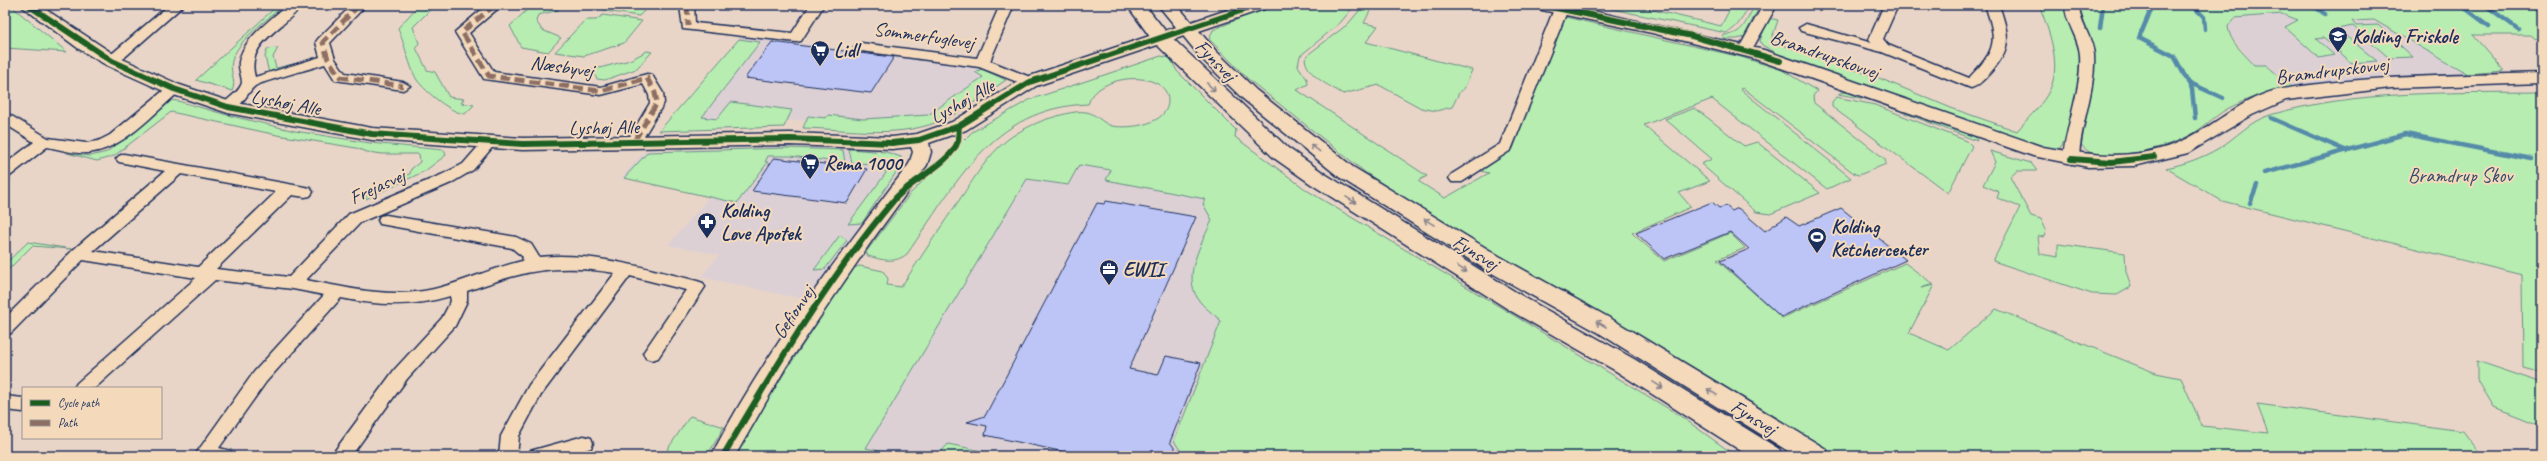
<svg xmlns="http://www.w3.org/2000/svg" width="2547" height="461" viewBox="0 0 2547 461" font-family="Caveat,sans-serif">
	<style>
		.built { fill: #dcd0d5 }
		.green { fill: #b7edb0; stroke: #698e87 }
		.lines { fill: none; stroke-linecap: round; stroke-linejoin: round }
		.stream { stroke: #558ba9; stroke-width: 4.5 }
		.building { fill: #bdc5f7; stroke: #1b2f5e }
		.minor-casing { stroke: #1b2f5e; stroke-width: 3 }
		.tertiary-casing { stroke: #1b2f5e; stroke-width: 3 }
		.secondary-casing { stroke: #1b2f5e; stroke-width: 3 }
		.minor { fill: #f4d9bb; fill-rule: evenodd }
		.tertiary { fill: #f4d9bb; fill-rule: evenodd }
		.secondary { fill: #f4d9bb; fill-rule: evenodd }
		.quiet { stroke: #8d6e63; stroke-width: 5; stroke-dasharray: 10 5; stroke-linecap: butt }
		.cycleway-casing { stroke: #f4d9bb; stroke-width: 8 }
		.cycleway { stroke: #1b5e20; stroke-width: 6 }
		.oneway { stroke: #88848c }
		.labels { text-anchor: middle; stroke-width: 4; stroke-linejoin: round; paint-order: stroke }
		.street-label { font-size: 20px; fill: #1b2f5e; stroke: #f4d9bb }
		.poi-label { font-size: 20px; font-weight: bold; fill: #1b2f5e; stroke: #f4d9bb; text-anchor: start }
		.park-label { font-size: 20px; fill: #324c6a; stroke: #f4d9bb }
	</style>
	<rect width="100%" height="100%" fill="#e9d5c7"/>
	<filter id="ink" filterUnits="userSpaceOnUse"><feTurbulence type="fractalNoise" baseFrequency=".025" numOctaves="2"/><feDisplacementMap in="SourceGraphic" scale="8" xChannelSelector="R" yChannelSelector="G"/><feConvolveMatrix kernelMatrix="1 2 1 2 8 2 1 2 1" color-interpolation-filters="sRGB"/></filter>
	<g filter="url(#ink)">
		<!-- built -->
		<path class="built" d="M2282 14 2314 26 2374 20 2467 74 2362 80 2292 87 2266 65H2254L2229 33 2228 26 2235 18Z
			M742 36 972 65 996 75 962 95 932 117 666 124Z
			M1182 140 1320 456H839L1008 176Z
			M790 147 888 151 902 156 904 165 807 300 701 277 719 255 668 245 710 196 621 178 645 151Z"/>
		<!-- green -->
		<path class="green" d="M5 5H10L67 52 5 48Z
			M278 5H284C267 20 238 39 232 61 229 72 237 81 232 91L196 80Z
			M601 5H639L645 10 639 16 605 11Z
			M1280 5H1355L1340 23 1300 56 1298 66 1307 79 1308 84 1297 90 1427 176 1418 181 1445 198 1489 173 1481 171 1513 149 1561 16 1741 57 1782 70 1817 91 1813 96 1814 103 1885 159 1886 164 1859 175 1855 174 1743 88 1740 89 1851 178 1827 189 1712 99 1644 125 1710 181 1679 193 1691 207 1632 233 1664 261 1730 233 1745 248 1717 260 1782 318 1905 263 1933 284 1921 288 1934 285 1909 333 1949 350 1996 309 2156 373 2181 378 2202 426 2268 433 2257 404 2463 431 2482 456H1832L1680 361 1445 224 1366 173 1248 79 1209 39 1213 30 1245 16Z
			M1364 5H1373L1364 23 1378 26 1366 42 1472 70 1464 89 1460 91 1452 107 1436 111 1421 108 1379 85 1343 94C1329 85 1308 77 1305 59L1310 53 1348 24Z
			M1609 5H1632L1721 26 1732 5H1749C1743 16 1739 28 1726 33L1607 8Z
			M1755 5H1760L1744 37 1737 39H1722L1724 35C1744 35 1746 20 1755 5Z
			M2039 5H2066L2081 51 2083 75 2065 140 2058 151 2048 150 1780 55 1762 45 1760 41 1768 18 1778 20 1771 41 1879 78 1951 108 2017 131C2027 119 2039 108 2047 95 2064 68 2049 31 2039 5Z
			M2078 5H2542V45L2530 35H2473L2504 71 2467 74 2374 20 2352 21 2356 26 2378 25 2413 57 2389 58 2353 26 2337 29 2377 61 2352 63 2323 38 2316 39 2334 55 2319 58 2285 27 2298 20 2282 14 2235 18 2228 26C2229 42 2244 53 2254 65H2266L2292 87C2270 91 2251 97 2231 107 2218 113 2207 125 2194 133 2175 145 2122 159 2100 156 2090 154 2083 148 2078 141L2092 83 2076 9Z
			M531 6 559 10 538 15 536 21 542 30 561 38 548 52 521 47 510 26Z
			M417 7 431 9 413 27 419 43 416 48 427 70 435 72 449 97 464 99 461 103 474 105 465 114C451 113 426 92 417 80 411 71 403 40 398 28Z
			M603 15 642 21 624 43 584 56 555 52 585 20H596Z
			M739 39 760 42 702 117 717 119 731 102 792 110 784 127 659 131Z
			M278 48 273 57 276 68 311 60 269 73 265 57 267 49Z
			M647 51 652 52 636 69 605 80 597 79 592 70 630 60Z
			M1161 56 1170 58 1177 71 1236 130 1235 137 1308 191 1679 415 1736 456H1184L1174 441 1221 321C1214 314 1203 307 1198 299 1182 274 1202 244 1212 220L1203 204 1205 199 1106 180 1111 170 1079 165 1068 185 1027 179 866 448 899 456H735L759 412 853 268 860 266 883 271 888 279 887 285 901 287C921 257 941 226 962 196 975 177 988 155 1007 140 1019 131 1033 124 1047 119 1058 116 1075 110 1086 112 1095 113 1102 123 1112 126 1129 129 1170 125 1168 99 1166 70 1098 72 1088 104 991 108 956 184 907 254 894 264 883 260 868 256L866 252 910 194 972 132 1029 100Z
			M982 69 1006 80C987 93 967 109 947 118 901 140 851 129 803 128L808 116 826 118 828 115 863 119 928 115 983 77 975 72Z
			M1843 92 1856 93 1968 132 1975 136 1977 141 1871 100 1838 94Z
			M2542 92V373L2523 368 2522 275 2222 201 2166 168C2185 164 2202 158 2219 148 2237 137 2250 121 2270 115 2355 90 2454 93 2542 92Z
			M1836 97 1875 105 1967 141 1972 146 1948 193 1832 107V102Z
			M169 100 178 101 227 115 295 131 370 143 444 150 446 155 425 171 366 199 363 198 398 177 410 174 411 169 420 162 419 154H383L367 152 356 148 277 135 171 112 114 156 97 161 67 153 90 156 107 152Z
			M1695 108 1744 146 1757 142 1820 193 1770 214 1756 212 1701 164 1712 159 1665 119Z
			M788 148 843 150 845 163 790 156H768L765 162H768L737 203 624 178 648 152Z
			M849 149 886 152 901 157V165L862 223 848 224 886 173 881 164 852 163Z
			M1990 151 2031 163 2037 171H2017L2010 177 2031 216 2041 219 2046 230 2044 237 2038 236 2040 254 2058 257V244L2125 253 2126 271 2131 287 2117 295 2092 294 1993 261 2020 207 1997 198 1999 192 1983 185 1995 162Z
			M840 235 847 240 825 269 814 270Z
			M28 242 71 249 32 246 5 273V264Z
			M2477 361 2542 383V426L2494 407 2477 379Z
			M690 416 724 427 707 456H663Z
			M948 444 1006 456H937Z"/>
		<g class="lines">
			<!-- stream -->
			<path class="stream" d="M2153 5 2139 38 2174 56 2192 89 2195 118
				M2192 5 2204 17 2205 29
				M2312 5 2325 14
				M2461 5 2489 26
				M2485 5 2518 29
				M2531 5 2542 12
				M2100 28 2103 5
				M2188 82 2223 98
				M2271 118 2347 151
				M2265 173 2405 134 2532 159
				M2250 203 2257 185"/>
		</g>
		<!-- building -->
		<path class="building" d="M772 42 884 56 894 57 871 93 745 78Z
			M774 158 867 169 847 203 752 191Z
			M1106 201 1196 217 1129 369 1158 375 1166 356 1201 363 1170 442 1180 456H1083L985 435 987 426 967 422 985 416 1097 203 1104 204Z
			M1712 202 1719 208 1726 206 1732 211 1738 208 1765 231 1786 217 1799 226 1841 208 1906 260 1781 317 1720 261 1749 249 1730 232 1664 259 1636 233Z"/>
		<g class="lines">
			<!-- minor casing -->
			<g class="minor-casing">
				<path id="minor" d="M169 5H184L117 64H107L105 61 107 58Z
					M287 5H302C285 29 245 42 255 77L320 57 316 42 318 39 352 5H366L330 43 335 59 345 73 403 82 410 86 403 90 335 80 325 64C314 68 260 82 255 86 245 94 240 115 223 110L221 107C227 98 238 94 242 83 242 76 238 69 239 62 243 38 271 20 287 5Z
					M487 5H502L469 33 494 72 601 87 647 74 652 75 663 93 664 103 638 146H628L626 143 650 103 649 95 643 84 601 95 484 79 455 32Z
					M680 5H694L695 23 792 33 810 5H824L801 41 796 42 683 29Z
					M1000 5H1014L990 61 1035 79 1037 82 1035 85H1025L979 67 861 51 854 47 861 43 977 58Z
					M1561 5 1568 9 1511 150 1462 182H1452L1449 178 1452 174 1500 144 1554 9Z
					M1763 5H1777L1750 53H1740L1738 50Z
					M1884 5H1898L1883 39 1888 45 1969 78C1996 50 1998 42 1985 5H1999C2009 35 2013 48 1990 73 1984 79 1979 86 1971 88L1882 52 1801 31 1799 28 1806 24 1872 43 1869 39Z
					M2065 5H2079C2079 23 2093 37 2094 55 2096 90 2080 124 2079 159L2071 164 2063 159C2066 124 2082 90 2080 55 2079 37 2065 23 2065 5Z
					M174 85 181 89 179 92C153 114 123 150 87 153 74 154 59 149 47 147L10 176 5 177V164L34 142 5 124V112L48 138 86 143 98 141 110 135 169 86Z
					M489 138 496 143 473 170 451 183 361 222 306 280C348 288 391 299 434 289 464 282 492 268 522 261L523 257 512 248 380 224 378 220 380 216 386 215 516 237 531 244 539 257C593 252 645 268 697 281L703 283 705 287 658 358 652 360 646 358 643 353 686 290 630 276 541 395 519 436 517 456H499L501 436 529 385 615 273C554 263 523 271 467 291V301L455 326 407 379 351 456H331L395 369 442 318 451 301 450 296C414 307 378 306 341 298L266 382 219 448 231 451 233 456 195 455 254 372 324 295 293 289 215 280 95 388H74L77 383 196 278 83 260 11 333 5 335V318L73 250 165 171 119 162 116 159 119 156 124 154 310 188 313 192 310 196 305 197 292 195 216 269 289 277 349 214 441 175 463 164 484 140ZM181 174 276 192 198 267 93 251Z
					M5 396 23 398V412L5 410Z
					M584 436 591 438 593 443 591 448 564 456H528L530 451Z"/>
			</g>
			<!-- tertiary casing -->
			<g class="tertiary-casing">
				<path id="tertiary" d="M20 5H39L118 57 180 85 231 102 372 128 523 138 790 133 892 137 917 134 952 122 1024 78 1242 5H1266L1264 9 1036 86 966 130 929 143 931 152 927 165 873 239 786 367 735 456H711C765 352 838 257 909 164L913 152 911 147 892 149 790 145 523 150 372 140 228 113 168 93 106 65 79 49Z
					M1534 5H1566L1764 50 2043 147C2087 155 2132 161 2175 144 2212 130 2242 96 2282 89 2368 75 2456 76 2542 73V83L2391 88 2286 100 2252 115 2188 153 2134 166 2088 167 2033 156 1752 58 1652 33 1542 10Z"/>
			</g>
			<!-- secondary casing -->
			<g class="secondary-casing">
				<path id="secondary" d="M1127 5H1145L1167 33 1288 148 1325 174 1527 299 1634 359 1779 449 1783 456H1749L1616 371 1511 311 1311 184 1274 158 1153 41Z
					M1158 5H1177L1216 51 1256 90 1353 167 1499 256 1615 321 1826 449 1830 456H1796L1599 333 1483 268 1339 177 1242 98 1202 59Z"/>
			</g>
			<!-- minor -->
			<use href="#minor" class="minor"/>
			<!-- tertiary -->
			<use href="#tertiary" class="tertiary"/>
			<!-- secondary -->
			<use href="#secondary" class="secondary"/>
			<!-- quiet -->
			<path class="quiet" d="M359 5 323 42 328 59 340 77 403 86
				M495 5 462 32 489 76 601 91 647 78 655 93 657 103 633 143
				M687 5 688 26"/>
			<!-- cycleway casing -->
			<g class="cycleway-casing">
				<path id="cycleway" d="M28 5 112 61 174 89 228 107 372 134 523 144 790 139 892 143 919 140 959 126 1030 82 1258 5
					M1542 5 1692 36 1780 61
					M2071 159 2112 162 2154 157
					M723 456C775 368 828 278 894 200 909 181 951 164 958 141 959 136 958 131 959 126"/>
			</g>
			<!-- cycleway -->
			<use href="#cycleway" class="cycleway"/>
		</g>
		<!-- one-way arrows -->
		<defs><path id="oneway-shaft" d="M-6 0H5M1.5-3L5.5 0L1.5 3" fill="none" stroke-width="1.6" stroke-linecap="round" stroke-linejoin="round"/></defs>
		<g class="oneway">
			<use href="#oneway-shaft" transform="translate(1211 87) rotate(44)"/>
			<use href="#oneway-shaft" transform="translate(1315 148) rotate(-142)"/>
			<use href="#oneway-shaft" transform="translate(1351 200) rotate(32)"/>
			<use href="#oneway-shaft" transform="translate(1429 222) rotate(-148)"/>
			<use href="#oneway-shaft" transform="translate(1462 269) rotate(32)"/>
			<use href="#oneway-shaft" transform="translate(1601 324) rotate(-150)"/>
			<use href="#oneway-shaft" transform="translate(1658 385) rotate(32)"/>
			<use href="#oneway-shaft" transform="translate(1712 392) rotate(-148)"/>
		</g>
	</g>
	<!-- icons -->
	<defs>
		<g id="school-pin" transform="scale(1)"><path d="M0 17L-7.5 6A9.5 9.5 0 1 1 7.5 6Z" fill="#1b2f5e" stroke="#f4d9bb"/><path d="M0-5L7-2L0 1L-7-2ZM-4 1L0 2.5L4 1V4Q0 6-4 4Z" fill="#fff"/></g>
		<g id="supermarket-pin" transform="scale(1)"><path d="M0 17L-7.5 6A9.5 9.5 0 1 1 7.5 6Z" fill="#1b2f5e" stroke="#f4d9bb"/><path d="M-6-5.5h2.5l.6 2H6L4.5 2H-2.5L-4.4-4H-6ZM-1.5 3.2a1.3 1.3 0 1 0 .1 0ZM3 3.2a1.3 1.3 0 1 0 .1 0Z" fill="#fff"/></g>
		<g id="pharmacy-pin" transform="scale(1)"><path d="M0 17L-7.5 6A9.5 9.5 0 1 1 7.5 6Z" fill="#1b2f5e" stroke="#f4d9bb"/><path d="M-2-6h4v4h4v4h-4v4h-4v-4h-4v-4h4Z" fill="#fff"/></g>
		<g id="stadium-pin" transform="scale(1)"><path d="M0 17L-7.5 6A9.5 9.5 0 1 1 7.5 6Z" fill="#1b2f5e" stroke="#f4d9bb"/><path d="M0-5a6.5 5 0 1 0 0 10a6.5 5 0 1 0 0-10ZM-3.5-1.8h7v3.6h-7Z" fill="#fff"/></g>
		<g id="office-pin" transform="scale(1)"><path d="M0 17L-7.5 6A9.5 9.5 0 1 1 7.5 6Z" fill="#1b2f5e" stroke="#f4d9bb"/><path d="M-6-3h4V-5.5h4V-3h4V5H-6ZM-1-4.5V-3h2v-1.5ZM-6 0V1H6V0Z" fill="#fff"/></g>
	</defs>
	<g fill-rule="evenodd">
		<use href="#school-pin" x="2338" y="36"/>
		<use href="#supermarket-pin" x="820" y="50"/>
		<use href="#supermarket-pin" x="810" y="163"/>
		<use href="#pharmacy-pin" x="707" y="222"/>
		<use href="#stadium-pin" x="1817" y="237"/>
		<use href="#office-pin" x="1109" y="269"/>
	</g>
	<g class="labels">
		<!-- street labels -->
		<g class="street-label">
			<text transform="translate(924 35) rotate(8)" y="7">Sommerfuglevej</text>
			<text transform="translate(1825 54) rotate(19)" y="7">Bramdrupskovvej</text>
			<text transform="translate(1216 60) rotate(46)" y="7">Fynsvej</text>
			<text transform="translate(562 66) rotate(8)" y="7">Næsbyvej</text>
			<text transform="translate(2332 70) rotate(-7)" y="7">Bramdrupskovvej</text>
			<text transform="translate(962 101) rotate(-29)" y="7">Lyshøj Alle</text>
			<text transform="translate(286 102) rotate(11)" y="7">Lyshøj Alle</text>
			<text transform="translate(604 127) rotate(-1)" y="7">Lyshøj Alle</text>
			<text transform="translate(377 186) rotate(-25)" y="7">Frejasvej</text>
			<text transform="translate(1476 252) rotate(32)" y="7">Fynsvej</text>
			<text transform="translate(793 312) rotate(-56)" y="7">Gefionvej</text>
			<text transform="translate(1754 417) rotate(32)" y="7">Fynsvej</text>
		</g>
		<!-- poi labels -->
		<g class="poi-label">
			<text x="2352" y="43">Kolding Friskole</text>
			<text x="834" y="57">Lidl</text>
			<text x="824" y="170">Rema 1000</text>
			<text x="721" y="217">Kolding<tspan x="721" dy="23">Løve Apotek</tspan></text>
			<text x="1831" y="233">Kolding<tspan x="1831" dy="23">Ketchercenter</tspan></text>
			<text x="1123" y="276">EWII</text>
		</g>
		<!-- park labels -->
		<g class="park-label">
			<text x="2460" y="182">Bramdrup Skov</text>
		</g>
	</g>
	<!-- margin -->
	<rect width="2547" height="461" fill="none" stroke="#f4d9bb" stroke-width="20"/>
	<rect x="10" y="10" width="2527" height="441" fill="none" stroke="#1b2f5e" stroke-width="1.5" filter="url(#ink)"/>
	<!-- legend -->
	<rect x="22" y="387" width="140" height="52" fill="#f4d9bb" stroke="#9d9596"/>
	<rect x="30" y="400" width="20" height="6" fill="#1b5e20" stroke="#9d9596"/>
	<text x="58" y="407" font-size="12" fill="#1b2f5e">Cycle path</text>
	<rect x="30" y="420" width="20" height="6" fill="#8d6e63" stroke="#9d9596"/>
	<text x="58" y="427" font-size="12" fill="#1b2f5e">Path</text>
</svg>
